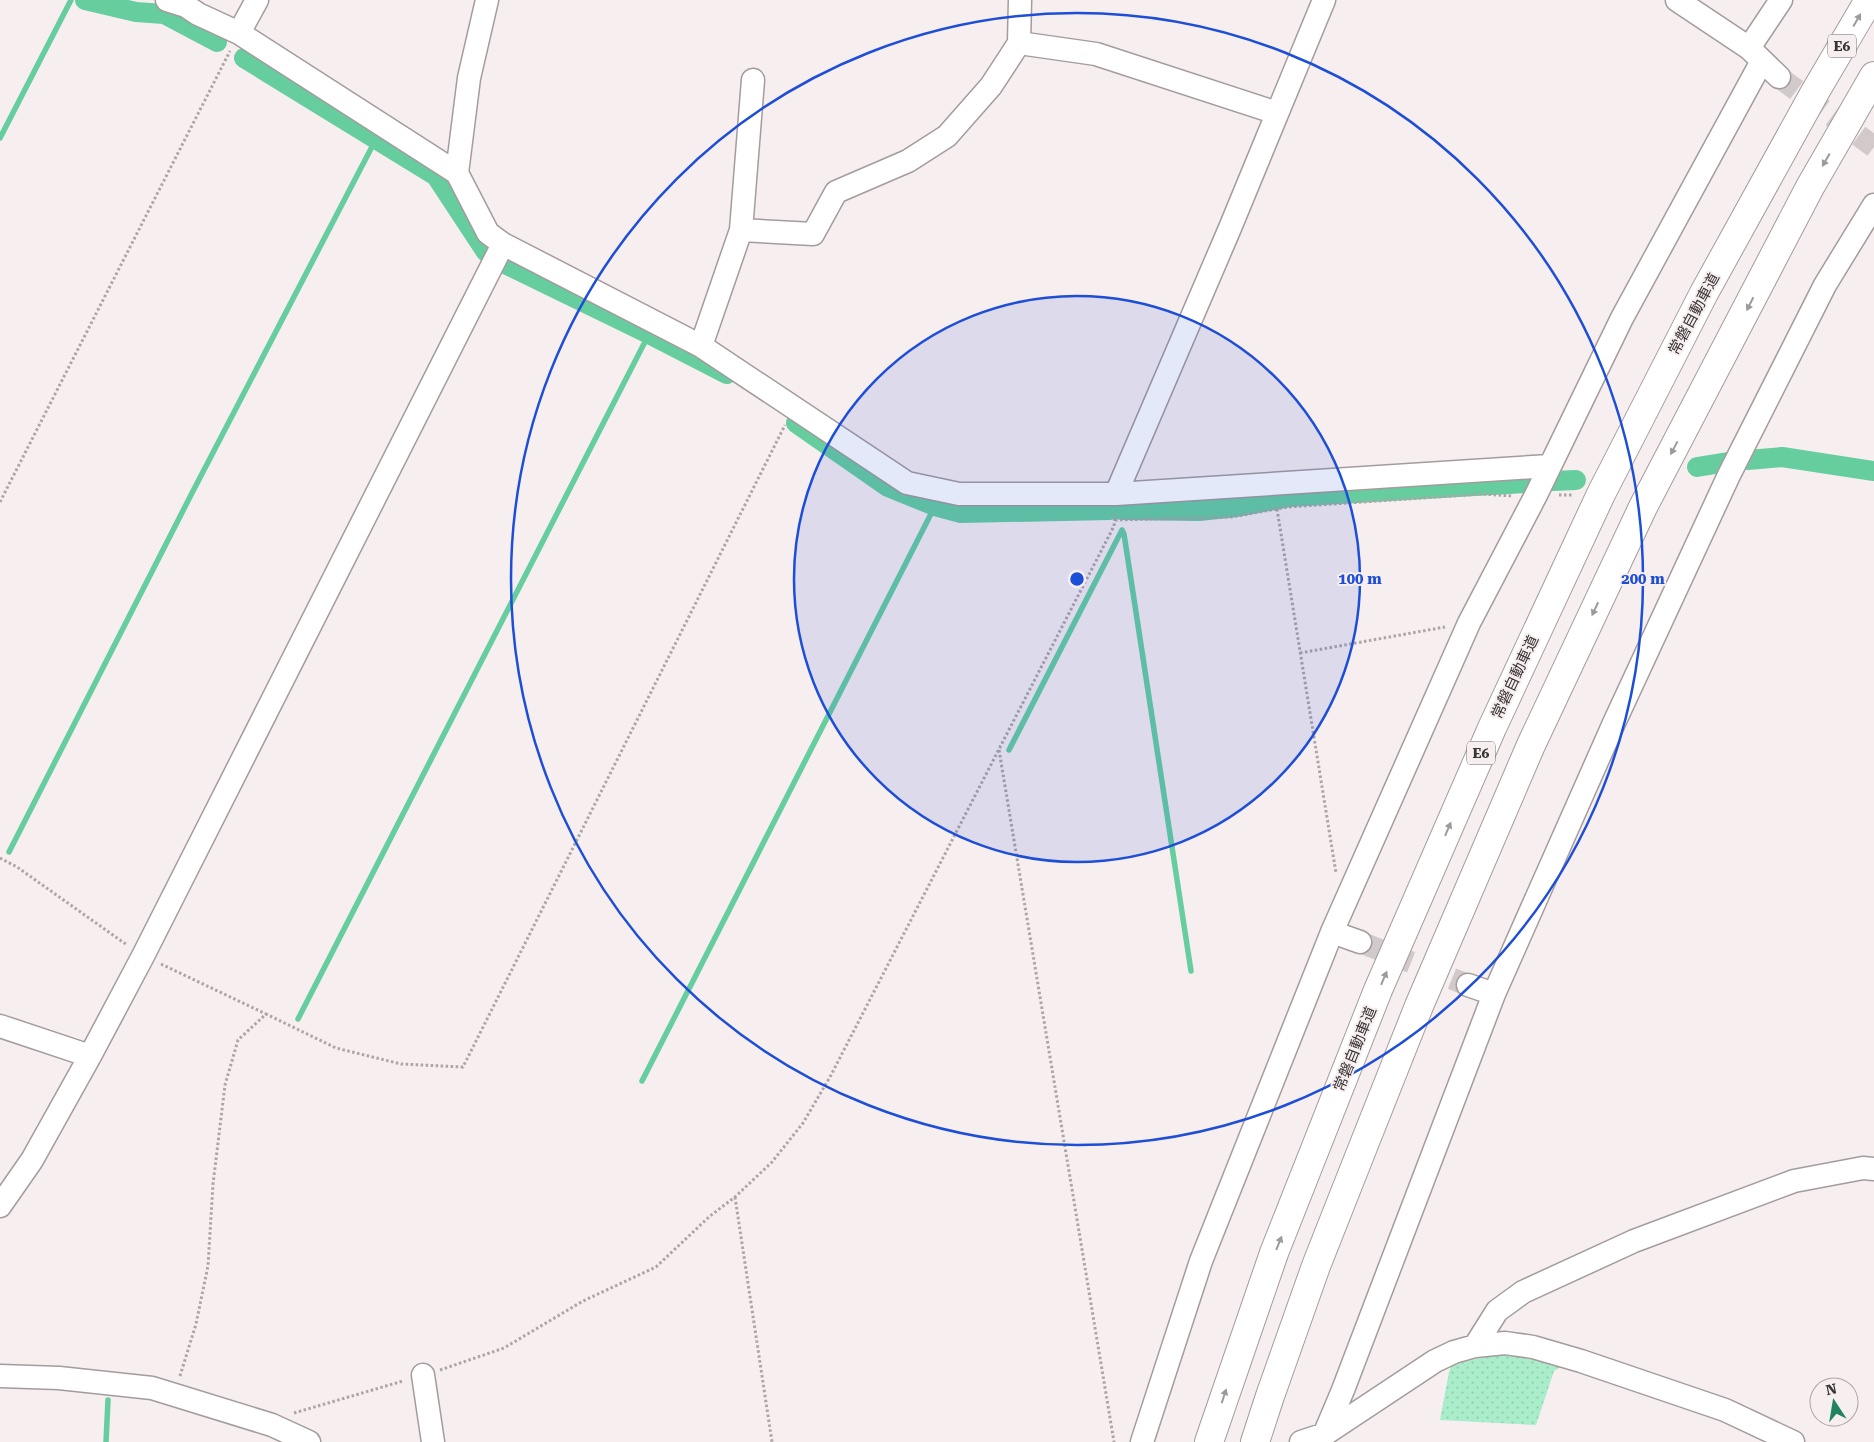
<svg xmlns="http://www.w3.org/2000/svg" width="1874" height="1442" viewBox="0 0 1874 1442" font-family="'Roboto Serif','Noto Sans JP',serif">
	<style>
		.grass { fill: url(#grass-dots) }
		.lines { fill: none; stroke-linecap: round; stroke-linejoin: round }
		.stream { stroke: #66cd9f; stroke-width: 5.5 }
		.canal { stroke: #66cd9f; stroke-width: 20 }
		.minor-tunnel { stroke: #d1c9ca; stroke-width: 22; stroke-dasharray: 22 11; stroke-linecap: butt }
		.minor-casing { stroke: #a49b9c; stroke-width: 25 }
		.highway-casing { stroke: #a49b9c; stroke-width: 30 }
		.path { stroke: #aca5a6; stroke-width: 3; stroke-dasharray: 2.5 2.5; stroke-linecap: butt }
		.minor { stroke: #fff; stroke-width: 22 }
		.highway { stroke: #fff; stroke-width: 28 }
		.oneway { fill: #9c9a9a }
		.ring { fill: none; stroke: #1d4ed8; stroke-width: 2.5 }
		.labels { text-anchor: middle; stroke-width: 4; stroke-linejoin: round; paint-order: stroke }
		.shield { fill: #f7eeef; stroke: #716c6d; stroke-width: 1 }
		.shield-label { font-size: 14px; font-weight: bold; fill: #383535 }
		.street-label { font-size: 15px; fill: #383535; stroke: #f7eeef }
		.centre { fill: #1d4ed8; stroke: #f7eeef; stroke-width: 2.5 }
		.ring-label { font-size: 15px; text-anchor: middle; font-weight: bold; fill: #1d4ed8; stroke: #f7eeef; stroke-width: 4; stroke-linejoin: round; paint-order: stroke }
	</style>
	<defs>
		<pattern id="grass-dots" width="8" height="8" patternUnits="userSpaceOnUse" patternTransform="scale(1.25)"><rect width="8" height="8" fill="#a9edcb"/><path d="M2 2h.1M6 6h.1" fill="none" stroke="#92ccaf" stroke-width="1.8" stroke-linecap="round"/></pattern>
	</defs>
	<rect width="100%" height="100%" fill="#f7eeef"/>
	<!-- grass -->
	<path class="grass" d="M1512 1353 1563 1365 1554 1371 1536 1425 1440 1420 1449 1372 1452 1365 1496 1354Z"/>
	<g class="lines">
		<!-- stream -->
		<path class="stream" d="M0 138 71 0
			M1122 530 1124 534 1191 971
			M1009 750 1122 530
			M9 852 192 493 376 139
			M298 1019 649 334
			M642 1081 935 506
			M106 1442 108 1400"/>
		<!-- canal -->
		<path class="canal" d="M85 0 136 12 164 14 217 42
			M244 58 436 176 486 252
			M507 265 649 334 727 374
			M796 423 888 487 935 506 961 513 1110 510
			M1748 460 1782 457 1874 471
			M1697 467 1728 462
			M1552 481 1576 480
			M1121 510 1199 511 1237 507 1290 497 1527 483"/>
		<!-- minor-tunnel -->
		<path class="minor-tunnel" d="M1779 77 1874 147
			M1360 942 1468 985"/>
		<!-- minor casing -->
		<g class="minor-casing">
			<path id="minor" d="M167 0 186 6 198 14 239 33 457 173 488 233 503 244 701 346 907 483 959 494H1116L1549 466
				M1677 0 1749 48 1779 77
				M239 33 257 0
				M1019 43 1096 54 1277 113
				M1749 48 1781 0
				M457 173 469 78 487 0
				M741 230 813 234 836 192 908 161 947 136 991 86 1019 43 1020 0
				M701 346 741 230 753 80
				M1116 494 1230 228 1324 0
				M1332 932 1360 942
				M1468 985 1494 994
				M0 1026 90 1056
				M0 1206 32 1160 90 1056 143 956 503 244
				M1475 1346 1497 1311 1523 1292 1634 1241 1794 1181 1863 1168 1874 1169
				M423 1375 433 1442
				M0 1376 59 1378 152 1388 272 1425 309 1442
				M1142 1442 1201 1261 1332 932 1469 623 1536 495 1622 318 1762 61
				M1301 1442 1325 1434 1435 1361 1454 1352 1475 1346 1505 1343 1533 1347 1581 1361 1725 1410 1793 1442
				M1321 1442 1343 1390 1494 994 1614 723 1729 475 1825 285 1874 205"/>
		</g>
		<!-- highway casing -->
		<g class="highway-casing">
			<path id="highway" d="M1209 1442 1274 1253 1378 990 1492 728 1601 494 1704 293 1815 92 1869 0
				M1255 1442 1270 1396 1316 1266 1361 1152 1419 1006 1531 745 1643 507 1810 187 1874 76"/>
		</g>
		<!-- path -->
		<path class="path" d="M1559 495H1573
			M0 502 230 51
			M1277 509 1336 873
			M1115 520 1231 517 1288 507 1482 494 1513 496
			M1300 653 1445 627
			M999 750 1114 1442
			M0 858 17 867 127 945
			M161 964 266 1014
			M735 1197 772 1442
			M440 1370 504 1348 583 1301 656 1267 710 1216 735 1197 772 1162 803 1123 830 1077 1114 526 1115 514
			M180 1376 196 1324 208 1266 213 1184 225 1085 238 1040 266 1014 336 1048 401 1064 463 1067 785 425
			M294 1413 403 1381"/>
		<!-- minor -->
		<use href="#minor" class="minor"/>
		<!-- highway -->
		<use href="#highway" class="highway"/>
	</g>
	<!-- one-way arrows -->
	<defs><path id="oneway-solid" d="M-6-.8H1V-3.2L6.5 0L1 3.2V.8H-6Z" transform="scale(1.25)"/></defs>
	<g class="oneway">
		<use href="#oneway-solid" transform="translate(1857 20) rotate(-60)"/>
		<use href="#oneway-solid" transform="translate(1826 160) rotate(120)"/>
		<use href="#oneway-solid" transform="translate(1750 304) rotate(117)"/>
		<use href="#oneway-solid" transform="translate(1674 448) rotate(118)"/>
		<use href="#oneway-solid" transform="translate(1595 609) rotate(115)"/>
		<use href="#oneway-solid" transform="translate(1448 829) rotate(-67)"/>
		<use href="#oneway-solid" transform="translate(1384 978) rotate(-67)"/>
		<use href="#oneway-solid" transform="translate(1279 1243) rotate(-68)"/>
		<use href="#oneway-solid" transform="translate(1224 1396) rotate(-72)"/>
	</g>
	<!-- distance rings -->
	<circle cx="1077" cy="579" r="283" fill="#1d4ed8" fill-opacity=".12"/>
	<g class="ring">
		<circle cx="1077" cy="579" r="283"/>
		<circle cx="1077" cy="579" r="566"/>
	</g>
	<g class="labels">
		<!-- shield labels -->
		<g class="shield">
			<rect x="1828" y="34.5" width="28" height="23" rx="4"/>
			<rect x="1467" y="741.5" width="28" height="23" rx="4"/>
		</g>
		<g class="shield-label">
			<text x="1842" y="51">E6</text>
			<text x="1481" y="758">E6</text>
		</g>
		<!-- street labels -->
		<g class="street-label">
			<text transform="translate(1694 314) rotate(-62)" y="5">常磐自動車道</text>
			<text transform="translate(1515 677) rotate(-65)" y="5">常磐自動車道</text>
			<text transform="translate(1355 1049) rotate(-68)" y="5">常磐自動車道</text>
		</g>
	</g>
	<circle cx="1077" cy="579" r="8" class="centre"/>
	<g class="ring-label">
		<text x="1360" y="584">100 m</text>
		<text x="1643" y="584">200 m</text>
	</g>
	<!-- north arrow -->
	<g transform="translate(1834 1402) rotate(348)"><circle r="24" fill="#f7eeef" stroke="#aba4a5"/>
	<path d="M0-4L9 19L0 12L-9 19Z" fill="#21845e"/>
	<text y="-8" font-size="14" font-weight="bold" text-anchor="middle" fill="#383535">N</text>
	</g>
</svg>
